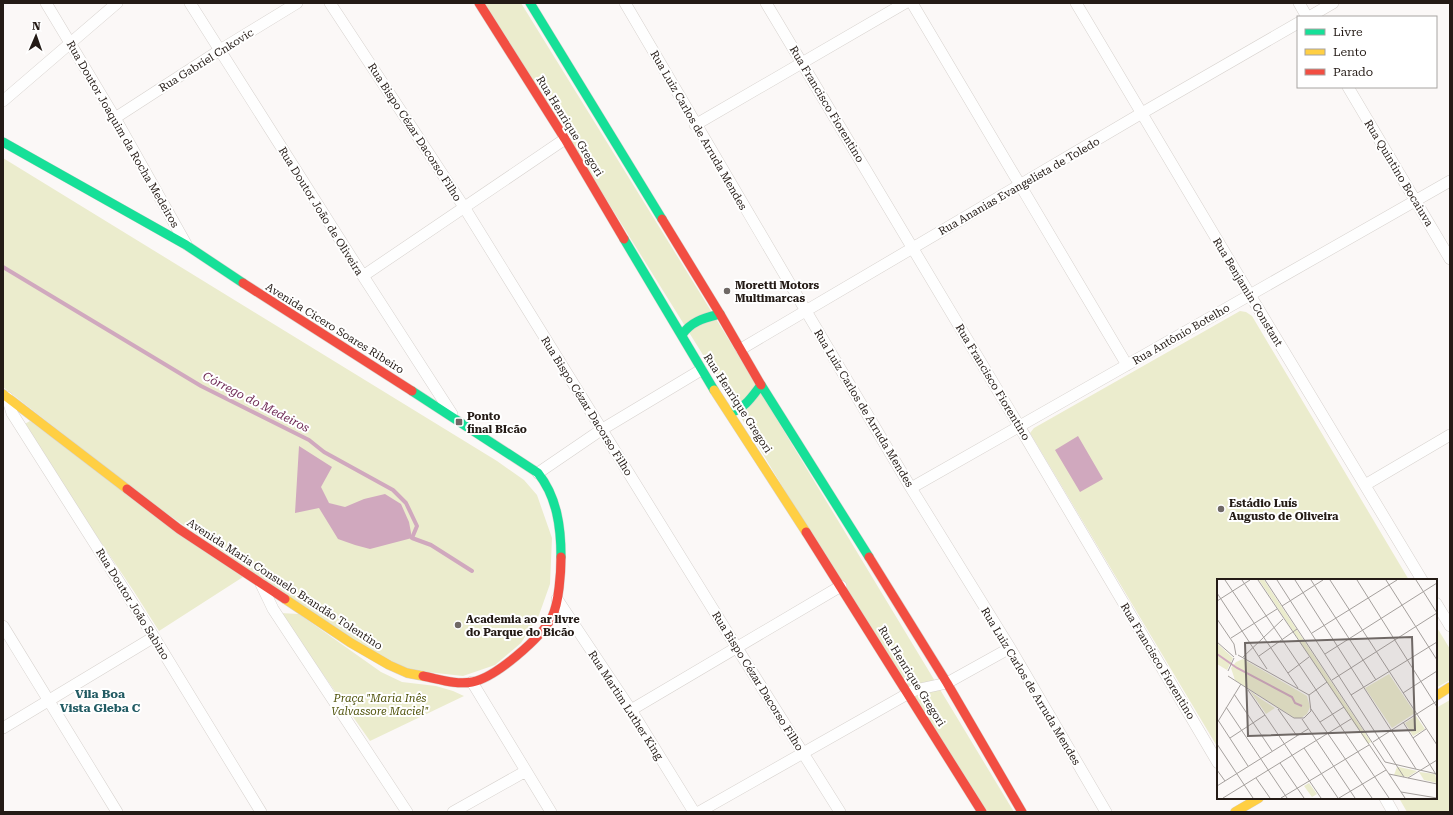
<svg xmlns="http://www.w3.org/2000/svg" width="1453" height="815" viewBox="0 0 1453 815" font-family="'Roboto Serif',serif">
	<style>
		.green { fill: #ebeccd }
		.water { fill: #d0a8be }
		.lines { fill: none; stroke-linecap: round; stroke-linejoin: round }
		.stream { stroke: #d0a8be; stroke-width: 4 }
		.street-casing { stroke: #d7d2ce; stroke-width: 12 }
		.fast-casing { stroke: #d7d2ce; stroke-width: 10 }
		.slow-casing { stroke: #d7d2ce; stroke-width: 10 }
		.jam-casing { stroke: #d7d2ce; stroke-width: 10 }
		.street { stroke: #fefefe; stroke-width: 11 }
		.fast { stroke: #16e098; stroke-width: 9 }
		.slow { stroke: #ffcf43; stroke-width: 9 }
		.jam { stroke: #f24e42; stroke-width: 9 }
		.poi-dot { fill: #6f6865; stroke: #fff; stroke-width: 1.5 }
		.labels { text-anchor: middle; stroke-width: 4; stroke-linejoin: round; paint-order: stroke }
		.street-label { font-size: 11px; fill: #241b16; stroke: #fff }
		.poi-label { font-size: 11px; font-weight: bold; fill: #241b16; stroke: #fff; text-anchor: start }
		.park-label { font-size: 11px; font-style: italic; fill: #51540d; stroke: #fff }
		.water-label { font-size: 12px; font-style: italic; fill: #702b56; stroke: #fff }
		.neighbourhood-label { font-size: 12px; font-weight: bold; fill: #225b63; stroke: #fff }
		.inset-river { fill: none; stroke: #d0a8be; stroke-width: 2 }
		.inset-road { fill: none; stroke: #a5a09d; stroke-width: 1 }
		.view { fill: #6f6865; fill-opacity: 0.15; stroke: #6f6865; stroke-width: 2 }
		.inset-edge { fill: none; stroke: #241b16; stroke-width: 2 }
	</style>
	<rect width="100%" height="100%" fill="#fbf8f7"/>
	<!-- green -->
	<path class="green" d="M484 3H521L729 340 1014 812H977L718 379Z
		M3 158 497 461 524 480 537 495 552 538 550 584 539 615 521 643 495 665 463 676 409 670 356 642 154 505 3 387Z
		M1240 311 1246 312 1252 316 1409 580H1218V748L1030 433 1034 428Z
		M30 421 243 577 159 631 133 590 26 431 23 425Z
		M280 613 299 614 381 672 402 682 436 686 453 691 464 696 370 741Z
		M1436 626 1450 649V680L1436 688Z
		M1450 700V812H1407L1399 798H1436V708Z"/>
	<!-- water -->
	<path class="water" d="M1078 436 1103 479 1080 492 1055 450Z
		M299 446 332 467 321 487 329 503 345 507 364 499 385 494 401 504 409 522 412 538 370 549 355 545 338 539 319 508 295 513Z"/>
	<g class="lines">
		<!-- stream -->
		<path class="stream" d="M3 267 201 386 309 440 324 452 393 490 406 503 417 526 412 538 431 545 472 571"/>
		<!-- street casing -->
		<g class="street-casing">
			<path id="street" d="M46 3 115 118 186 244
				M190 3 363 276 452 414
				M330 3 464 207 737 648 840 812
				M625 3 806 311 911 488 1010 648 1106 812
				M766 3 1019 426 1218 763
				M912 3 1127 365
				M1076 3 1250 295 1422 580
				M1299 3 1307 17
				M1309 17 1333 3
				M1348 87 1450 259
				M3 101 117 3
				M115 118 220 50 297 3
				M695 125 905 3
				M363 276 565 139
				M741 349 1142 113 1298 23
				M7 397 12 413 154 637 261 812
				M538 473 601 430 701 370
				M1365 485 1450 435
				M911 488 1450 181
				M261 584 273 609 407 812
				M557 599 631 710 694 812
				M1436 603 1450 626
				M3 626 117 812
				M472 682 551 812
				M631 710 841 586
				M3 728 154 637
				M1385 798 1393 812
				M453 812 526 771
				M699 812 909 693 915 690 947 683 1010 648"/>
		</g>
		<!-- fast casing -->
		<g class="fast-casing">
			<path id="fast" d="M530 3 662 219
				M3 142 186 245 243 283
				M624 239 714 390
				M682 335C691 321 705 318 720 314
				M761 385 869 557
				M412 391 538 473C557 497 561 527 561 557
				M730 413C746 407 751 398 761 385"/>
		</g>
		<!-- slow casing -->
		<g class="slow-casing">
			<path id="slow" d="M714 390 806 532
				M3 394 127 489
				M285 599 351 643 389 665 407 673 423 676
				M1436 696 1450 687
				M1235 812 1259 798"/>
		</g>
		<!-- jam casing -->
		<g class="jam-casing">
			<path id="jam" d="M479 3 565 139 624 239
				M662 219 720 314 761 385
				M243 283 412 391
				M127 489 179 529 285 599
				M806 532 982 812
				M869 557 947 683 1022 812
				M423 676C439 679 456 685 472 682 495 678 541 638 552 617 559 603 561 572 561 557"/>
		</g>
		<!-- street -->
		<use href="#street" class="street"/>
		<!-- fast -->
		<use href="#fast" class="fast"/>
		<!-- slow -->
		<use href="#slow" class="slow"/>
		<!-- jam -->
		<use href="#jam" class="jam"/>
	</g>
	<!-- markers -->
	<g class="poi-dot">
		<circle cx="727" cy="291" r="4"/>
		<rect x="455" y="418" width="8" height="8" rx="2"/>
		<circle cx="1221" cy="509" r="4"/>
		<circle cx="458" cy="625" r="4"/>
	</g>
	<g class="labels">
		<!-- street labels -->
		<g class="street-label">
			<text transform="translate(206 60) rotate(-32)" y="4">Rua Gabriel Cnkovic</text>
			<text transform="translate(827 104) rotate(59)" y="4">Rua Francisco Fiorentino</text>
			<text transform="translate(570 126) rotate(58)" y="4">Rua Henrique Gregori</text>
			<text transform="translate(699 130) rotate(60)" y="4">Rua Luiz Carlos de Arruda Mendes</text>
			<text transform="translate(415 132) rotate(57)" y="4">Rua Bispo Cézar Dacorso Filho</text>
			<text transform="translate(123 134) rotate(60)" y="4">Rua Doutor Joaquim da Rocha Medeiros</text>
			<text transform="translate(1399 173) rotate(59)" y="4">Rua Quintino Bocaiuva</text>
			<text transform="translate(1019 186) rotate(-30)" y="4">Rua Ananias Evangelista de Toledo</text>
			<text transform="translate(321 211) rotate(58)" y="4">Rua Doutor João de Oliveira</text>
			<text transform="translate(1248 292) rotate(59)" y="4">Rua Benjamin Constant</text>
			<text transform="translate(335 328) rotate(32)" y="4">Avenida Cicero Soares Ribeiro</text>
			<text transform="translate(1181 334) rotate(-30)" y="4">Rua Antônio Botelho</text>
			<text transform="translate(993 382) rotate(59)" y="4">Rua Francisco Fiorentino</text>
			<text transform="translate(738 403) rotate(57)" y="4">Rua Henrique Gregori</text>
			<text transform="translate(587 406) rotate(58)" y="4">Rua Bispo Cézar Dacorso Filho</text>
			<text transform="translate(864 408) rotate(59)" y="4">Rua Luiz Carlos de Arruda Mendes</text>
			<text transform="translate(285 584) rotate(33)" y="4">Avenida Maria Consuelo Brandão Tolentino</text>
			<text transform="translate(133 604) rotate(58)" y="4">Rua Doutor João Sabino</text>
			<text transform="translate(1158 661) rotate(59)" y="4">Rua Francisco Fiorentino</text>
			<text transform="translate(912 676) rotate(58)" y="4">Rua Henrique Gregori</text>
			<text transform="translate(758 681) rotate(58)" y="4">Rua Bispo Cézar Dacorso Filho</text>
			<text transform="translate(1031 686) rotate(59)" y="4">Rua Luiz Carlos de Arruda Mendes</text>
			<text transform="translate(626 705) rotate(57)" y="4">Rua Martim Luther King</text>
		</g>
		<!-- poi labels -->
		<g class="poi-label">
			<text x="735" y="289">Moretti Motors<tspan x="735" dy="13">Multimarcas</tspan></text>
			<text x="467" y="420">Ponto<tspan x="467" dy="13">final BIcão</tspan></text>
			<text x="1229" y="507">Estádio Luís<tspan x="1229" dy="13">Augusto de Oliveira</tspan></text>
			<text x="466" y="623">Academia ao ar livre<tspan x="466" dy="13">do Parque do Bicão</tspan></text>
		</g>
		<!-- park labels -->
		<g class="park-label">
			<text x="380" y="702">Praça "Maria Inês<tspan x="380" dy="13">Valvassore Maciel"</tspan></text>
		</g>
		<!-- water labels -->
		<g class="water-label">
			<text transform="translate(256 402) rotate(27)" y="4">Córrego do Medeiros</text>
		</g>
		<!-- neighbourhood labels -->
		<g class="neighbourhood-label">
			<text x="100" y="698">Vila Boa<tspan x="100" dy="14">Vista Gleba C</tspan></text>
		</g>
	</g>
	<!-- overview -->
	<g transform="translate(1217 579)">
		<rect width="220" height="220" fill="#fbf8f7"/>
		<path d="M42 1H47L154 163 151 165ZM0 64 16 79 10 91 0 85ZM26 80 90 117 93 128 90 135 84 139H78L18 101 14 89 19 83ZM172 95 198 134 175 149 148 109ZM33 112 44 120 58 129 49 135ZM199 137 208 150 196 157 188 144ZM180 188H182L200 192 191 198 177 196ZM202 193 218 195 220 204 207 201ZM92 204 100 215 95 218 87 207Z" fill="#ebeccd"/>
		<path class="inset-river" d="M0 75 20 89 75 118 78 124 85 127"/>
		<path class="inset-road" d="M8 1 81 109M25 1 172 219M41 1 172 195 220 205M48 1 168 183 220 195M60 1 187 198M78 1 199 190M94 1 159 101M113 1 220 166M140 1 220 128M169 1 220 81M199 1 220 34M0 14 50 90M0 22 33 1M65 27 106 1M0 40 17 65 19 76M95 54 180 1M14 59 60 30M0 63 17 78M108 75 220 4M42 77 80 50M26 78 66 40M11 92 17 79M71 94 92 78M11 97 77 139H87L94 132 92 116 21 76M115 101 220 34M31 111 104 219M186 114 220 92M17 115 55 172M92 116 110 103M134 116 220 63M9 128 70 219M61 130 80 157M94 130 155 219M85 140 138 219M1 141 31 187M103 143 127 128M186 143 220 197M0 144 24 105M13 159 48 136M196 159 209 150M156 163 220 122M0 165 36 219M87 169 121 219M63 184 87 219M0 191 8 202M172 195 188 219M39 199 53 219M191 199 220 181M0 207 91 150M184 213 220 219M6 219 134 140M64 219 152 166M122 219 169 191"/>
		<path class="view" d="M195 58 198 151 31 157 28 64Z"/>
		<rect width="220" height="220" class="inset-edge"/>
	</g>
	<!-- border -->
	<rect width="1453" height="815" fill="none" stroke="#241b16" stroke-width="8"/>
	<!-- legend -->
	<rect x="1297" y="16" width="140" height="72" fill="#ffffff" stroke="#a7a4a2"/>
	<rect x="1305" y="29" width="20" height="6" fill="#16e098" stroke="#a7a4a2"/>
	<text x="1333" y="36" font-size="12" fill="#241b16">Livre</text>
	<rect x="1305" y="49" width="20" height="6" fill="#ffcf43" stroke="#a7a4a2"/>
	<text x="1333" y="56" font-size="12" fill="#241b16">Lento</text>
	<rect x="1305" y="69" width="20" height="6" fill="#f24e42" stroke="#a7a4a2"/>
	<text x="1333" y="76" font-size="12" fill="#241b16">Parado</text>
	<!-- north arrow -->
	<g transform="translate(36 36) rotate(2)" stroke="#ffffff" stroke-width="3" paint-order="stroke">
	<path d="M0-3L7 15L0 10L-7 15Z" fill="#241b16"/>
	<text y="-6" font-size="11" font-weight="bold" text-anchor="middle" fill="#241b16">N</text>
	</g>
</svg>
